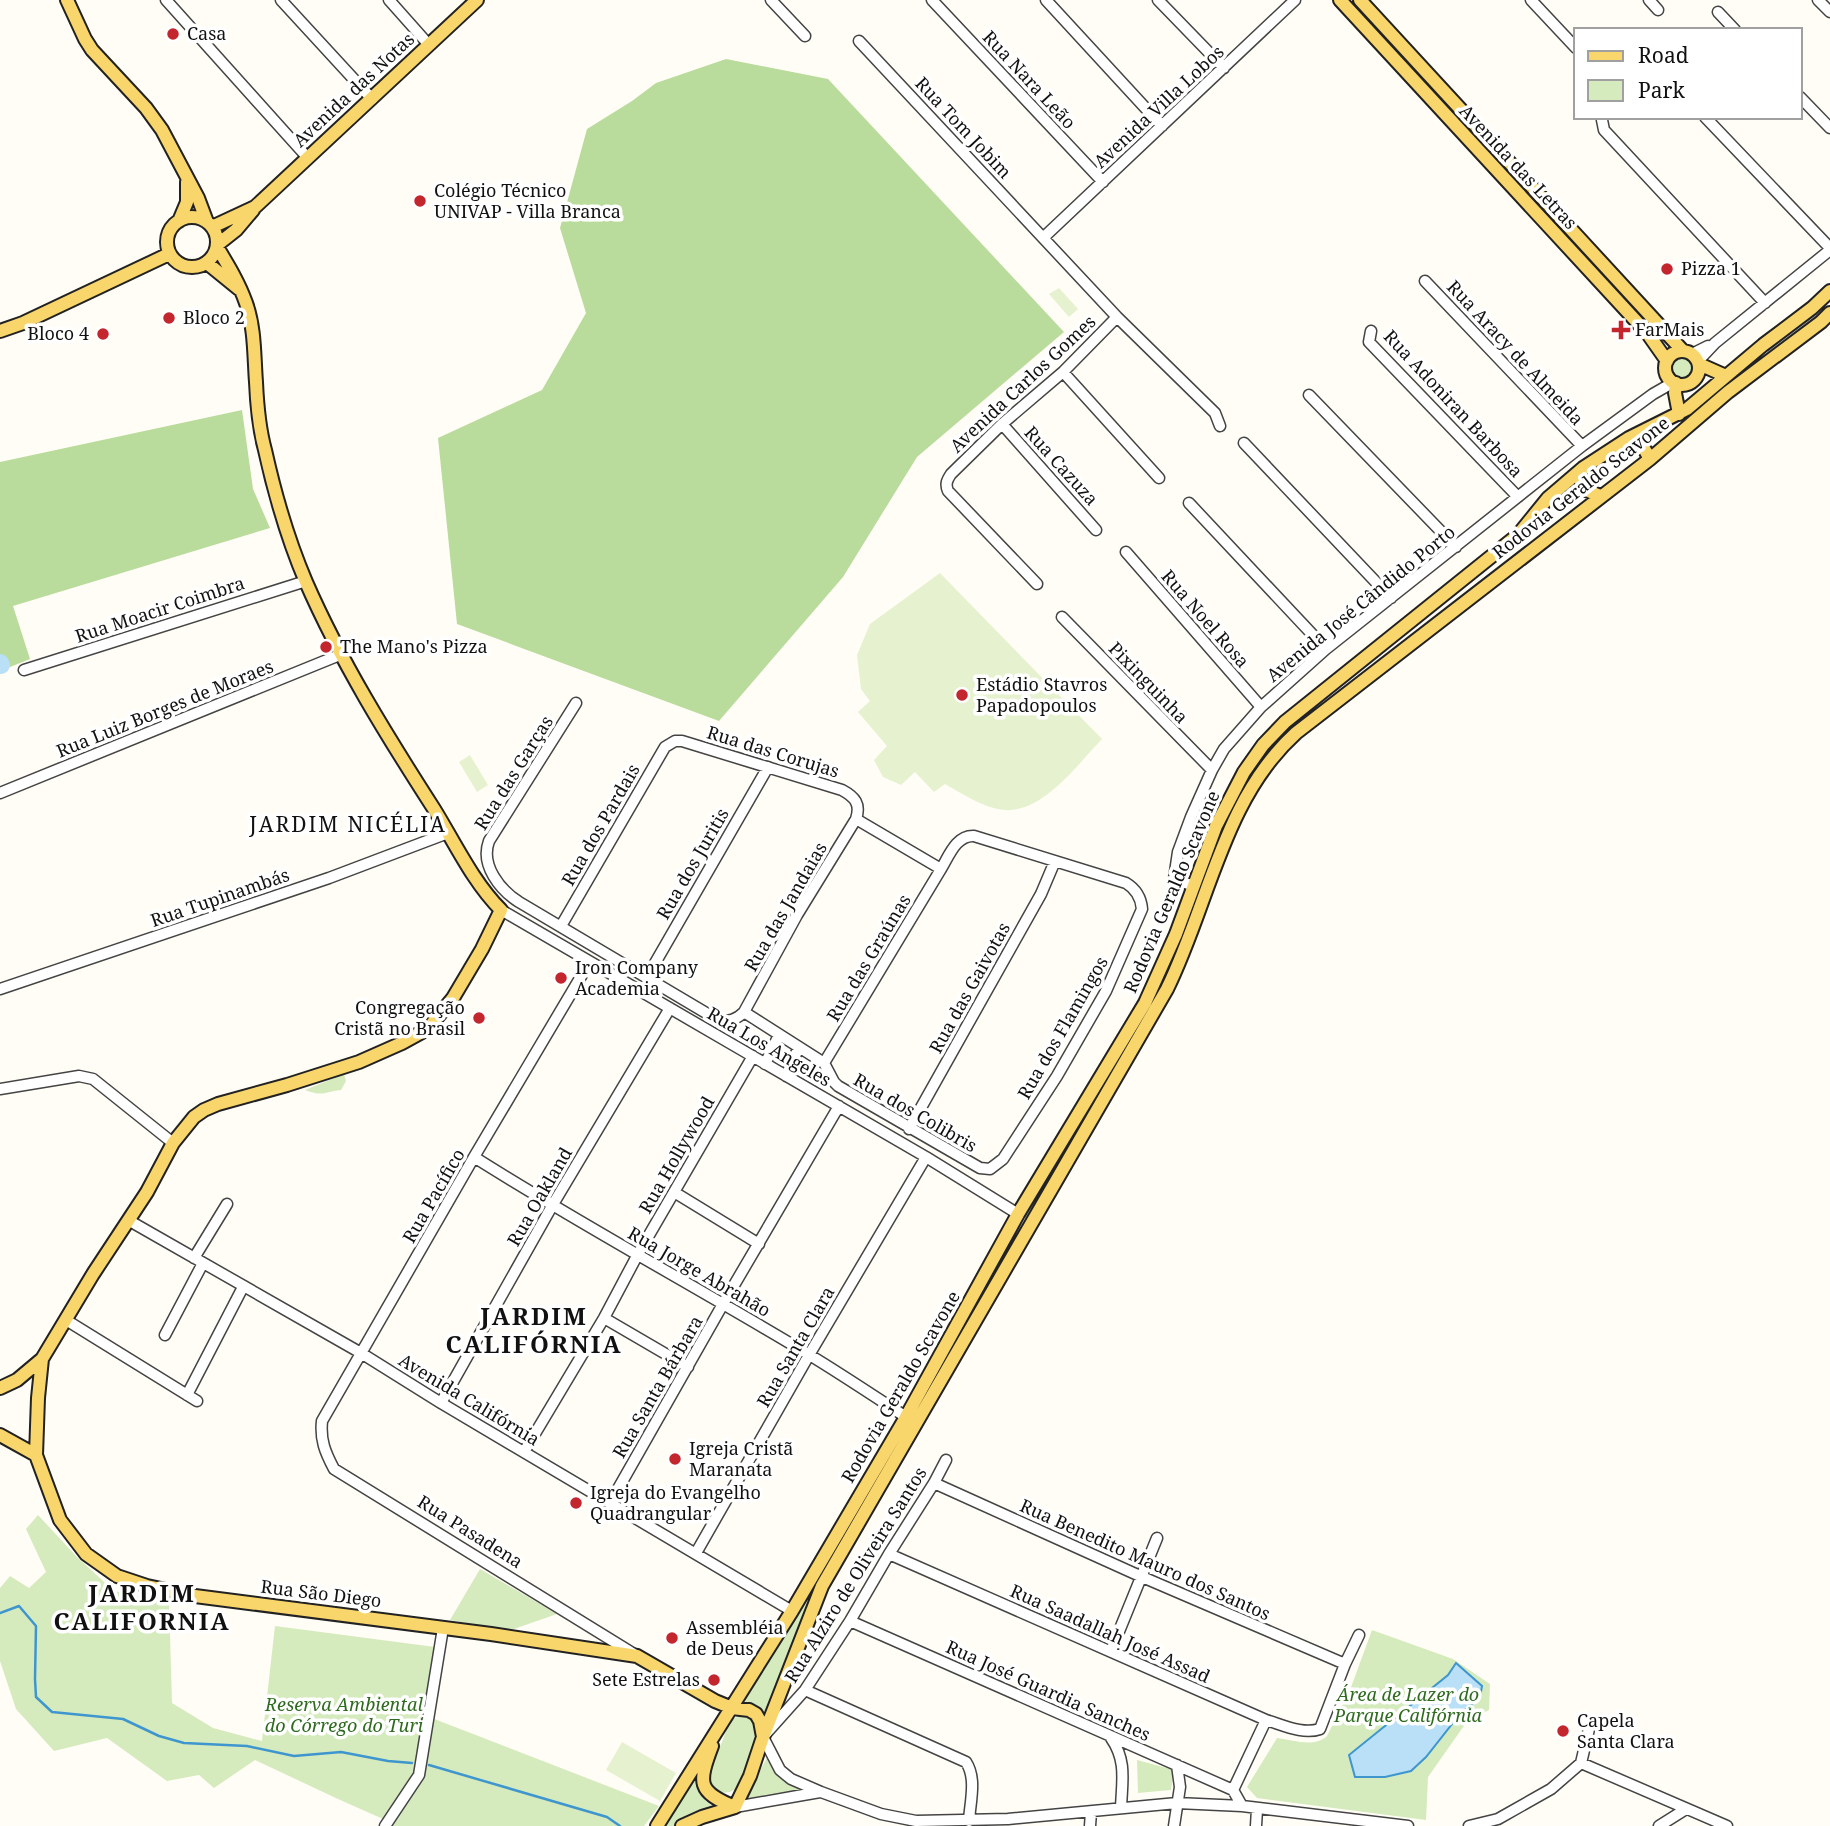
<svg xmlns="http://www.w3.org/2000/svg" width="1830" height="1826" viewBox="0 0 1830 1826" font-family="'Noto Serif',serif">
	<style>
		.green { fill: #d5ebbd }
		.forest { fill: #b9dc9c }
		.pitch { fill: #e6f2cf }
		.water { fill: #b9e0f7; stroke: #3f96cf; stroke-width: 2 }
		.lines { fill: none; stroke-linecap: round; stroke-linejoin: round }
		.stream { stroke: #3f96cf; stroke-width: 2.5 }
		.river { stroke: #b9e0f7; stroke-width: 18 }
		.minor-casing { stroke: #444; stroke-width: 13 }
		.major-casing { stroke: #222; stroke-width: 16 }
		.minor { stroke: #fff; stroke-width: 10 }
		.major { stroke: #f9d66b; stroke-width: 12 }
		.poi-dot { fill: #c4262e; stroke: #fff; stroke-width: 2.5 }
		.labels { text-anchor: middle; stroke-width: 7; stroke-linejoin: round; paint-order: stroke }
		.poi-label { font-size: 18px; fill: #111; stroke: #fff; text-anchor: start }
		.street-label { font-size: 18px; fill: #111; stroke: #fff }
		.park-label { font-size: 18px; font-style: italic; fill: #2f6b1f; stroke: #fff }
		.quarter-label { font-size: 21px; letter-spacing: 2px; fill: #111; stroke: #fff }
		.district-label { font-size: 24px; font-weight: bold; letter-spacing: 2px; fill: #111; stroke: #fff }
	</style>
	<rect width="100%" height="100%" fill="#fffdf5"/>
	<!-- green -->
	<path class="green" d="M1671 366a11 11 0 1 1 22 0a11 11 0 1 1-22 0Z
		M344 1074 346 1081 341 1090C323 1092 324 1097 305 1090Z
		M38 1515 77 1557 114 1591 169 1603 172 1703 213 1728 262 1741 275 1626 435 1647 424 1715 659 1806 644 1826H385L383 1819 338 1799 255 1760 214 1788 199 1775 167 1781 107 1738 54 1751 16 1709 0 1661V1588L10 1576 29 1588 46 1572 26 1529Z
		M480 1569 557 1614 508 1631 450 1620Z
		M808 1596 810 1599 768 1721 755 1706 744 1701Z
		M1372 1630 1453 1659 1490 1684 1489 1710 1468 1720 1428 1777 1426 1820 1257 1798 1247 1787 1277 1738C1294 1740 1314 1748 1327 1736L1350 1690Z
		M742 1715 753 1719 758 1730 752 1751 738 1788 730 1792 721 1793 710 1785 708 1777 713 1760 722 1742 730 1720Z
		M768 1756 791 1784 805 1791 773 1798 743 1801Z
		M1137 1760 1174 1770 1171 1790 1138 1793Z
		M696 1776C696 1790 702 1800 714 1807L674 1826H664Z"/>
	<!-- forest -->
	<path class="forest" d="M726 59 828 79 1064 332 917 457 843 577 719 721 457 624 438 438 542 390 586 313 560 228 587 129 632 101 656 83Z
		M242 410 253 489 270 528 13 606 30 659 0 671V462Z"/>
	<!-- pitch -->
	<path class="pitch" d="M1059 288 1078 309 1069 317 1049 294Z
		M940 573 1102 739C1077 765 1043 813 1004 810 983 808 963 794 945 784L934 792 915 772 901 785 883 777 874 760 887 746 858 712 870 701 861 689 857 655 870 624Z
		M470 755 488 785 477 792 459 762Z
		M622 1742 676 1773 660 1801 606 1770Z"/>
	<!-- water -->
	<path class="water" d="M1456 1663 1482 1686 1480 1698 1460 1714 1426 1757 1411 1771 1385 1777H1355L1349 1755 1448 1675Z"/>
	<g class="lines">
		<!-- stream -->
		<path class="stream" d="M0 1613 19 1606 36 1626 35 1679 36 1697 52 1712 123 1719 159 1736 184 1743 247 1746 294 1756 341 1752 388 1761 412 1763
			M429 1765 607 1817 620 1826"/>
		<!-- river -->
		<path class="river" d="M0 663 1 665"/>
		<!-- minor casing -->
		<g class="minor-casing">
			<path id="minor" d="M166 0 307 157
				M281 0 372 99
				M389 0 429 45
				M771 0 805 36
				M932 0 1103 182
				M1046 0 1162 126
				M1158 0 1224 68
				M1531 0 1576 48
				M1649 0 1658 10
				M1818 0 1830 12
				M1718 12 1735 30
				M859 41 1117 317 1215 413 1220 426
				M1800 97 1830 128
				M1705 117 1830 248
				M1602 120 1604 130 1765 303
				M1044 237 1295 0
				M1425 281 1582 446
				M1371 331 1369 342 1518 497
				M1692 354 1708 346
				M1698 361 1715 343 1830 250
				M1063 372 1159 478
				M1309 395 1456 547
				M1002 424 1096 530
				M1244 443 1391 598
				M1189 503 1326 649
				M1126 552 1261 707
				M1037 584 948 491C945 484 947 480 951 474L1002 424 1063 372 1117 317
				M1062 617 1212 770
				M24 670 306 581
				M0 793 342 654
				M1194 886 1174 879 1178 852 1191 817 1212 770 1224 749 1261 707 1326 649 1582 446 1653 394 1674 382
				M501 910 926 1157 1018 1214
				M561 926 665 747 675 741H682L842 790C855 797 861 804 856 819L941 869C949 856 956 835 974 836L1126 883C1136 889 1141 897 1142 909L1106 991 1057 1076 1003 1159 990 1169 980 1168 838 1086 834 1082 824 1063 744 1012C736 1020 729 1022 718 1020L519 902C500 890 480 865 489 841L576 703
				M589 963 474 1157 322 1421C320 1440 325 1452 334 1469L634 1654
				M647 977 768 767
				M0 989 329 878 448 833
				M744 1012 797 915 856 819
				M824 1063 941 869
				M765 1064 779 1035
				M786 1076 799 1047
				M0 1089 79 1076 93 1079 173 1143
				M909 1129 1041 894 1055 861
				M474 1157C583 1226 697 1287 808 1354 841 1374 874 1396 906 1417
				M674 1192 759 1244
				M128 1220 361 1353 441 1403 792 1611
				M194 1258 227 1204
				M604 1318 688 1367
				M66 1320 197 1401
				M165 1335 203 1263
				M187 1395 243 1287
				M441 1403 552 1206 670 1008
				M524 1452 604 1318 638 1254 753 1056
				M946 1460 934 1483 889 1554 850 1621 805 1690 763 1737 780 1770 791 1779 821 1792 881 1814 916 1821 1008 1819 1177 1803 1242 1806 1408 1826
				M934 1483 1140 1576 1345 1664
				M610 1503 723 1304 839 1106
				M696 1553 809 1355 926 1157
				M889 1554 1266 1720C1283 1725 1303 1735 1320 1729L1345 1664 1359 1635
				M850 1621 1233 1790
				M1111 1651 1157 1538
				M805 1690 966 1762C977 1779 970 1802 969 1821
				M1111 1738C1127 1761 1122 1781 1121 1808
				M1581 1763 1727 1826
				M1242 1806 1233 1790 1266 1720
				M735 1807 820 1792
				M385 1826 419 1775 443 1628
				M1090 1826 1091 1812
				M1174 1826 1180 1787 1177 1765
				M1256 1826 1257 1809
				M1469 1826 1498 1819 1551 1789 1581 1763 1589 1729
				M1659 1826 1686 1809"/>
		</g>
		<!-- major casing -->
		<g class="major-casing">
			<path id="major" d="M67 0 85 39 92 50 146 108 162 130 198 198 207 222
				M1340 0 1648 334 1667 361
				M1360 0 1683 351
				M167 242a25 25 0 1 1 50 0a25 25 0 1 1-50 0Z
				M179 221 187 202V182
				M212 227 255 207 477 0
				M217 245 236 230 253 210
				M217 247C228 265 239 283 246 303 255 328 254 356 256 382 257 405 259 428 265 450 275 495 288 540 306 582 341 662 387 736 434 809 455 843 473 882 501 910L482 949 453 998 431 1025 422 1032 402 1043 359 1062 287 1085 218 1104 204 1110 194 1117 173 1143 147 1192 93 1274 42 1359 38 1398 36 1455 60 1520 86 1554 117 1576 147 1586 195 1596 491 1634 637 1656 715 1701 732 1708 749 1710 756 1714 760 1721 763 1737
				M207 263 239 289
				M0 331 23 323 169 254
				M1665 368a17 17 0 1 1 34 0a17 17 0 1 1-34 0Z
				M1699 364 1726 376
				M1676 383 1675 393 1679 414
				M1629 438 1642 445 1650 459
				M1583 468 1580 479 1584 489 1600 496
				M0 1388 17 1380 42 1359
				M0 1435 36 1455
				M712 1746C698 1783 697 1792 735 1807
				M657 1826 792 1611 906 1417 1018 1214 1145 1003 1176 934 1216 826 1244 772 1263 745 1285 722 1518 535 1548 498 1583 468 1629 438 1687 409 1763 345 1812 308 1830 291
				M682 1826 702 1817 735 1807 750 1776 763 1737 822 1586 1167 989C1209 904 1223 799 1296 733L1650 459 1728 392 1821 322 1830 313"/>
		</g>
		<!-- minor -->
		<use href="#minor" class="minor"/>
		<!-- major -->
		<use href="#major" class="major"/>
	</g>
	<!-- markers -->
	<g class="poi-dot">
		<circle cx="173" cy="34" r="7"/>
		<circle cx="420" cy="201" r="7"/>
		<circle cx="1667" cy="269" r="7"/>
		<circle cx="169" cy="318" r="7"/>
		<path d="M1617.5 319.5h7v7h7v7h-7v7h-7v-7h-7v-7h7z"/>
		<circle cx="103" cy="334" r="7"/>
		<circle cx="326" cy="647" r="7"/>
		<circle cx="962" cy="695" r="7"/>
		<circle cx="561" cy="978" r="7"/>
		<circle cx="479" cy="1018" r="7"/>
		<circle cx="675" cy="1459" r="7"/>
		<circle cx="576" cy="1503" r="7"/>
		<circle cx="672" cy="1638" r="7"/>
		<circle cx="714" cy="1680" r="7"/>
		<circle cx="1563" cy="1731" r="7"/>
	</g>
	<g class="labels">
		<!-- poi labels -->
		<g class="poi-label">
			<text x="187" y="40">Casa</text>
			<text x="434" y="197">Colégio Técnico<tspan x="434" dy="21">UNIVAP - Villa Branca</tspan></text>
			<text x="1681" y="275">Pizza 1</text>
			<text x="183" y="324">Bloco 2</text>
			<text x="1635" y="336">FarMais</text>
			<text x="89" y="340" text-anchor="end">Bloco 4</text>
			<text x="340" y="653">The Mano's Pizza</text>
			<text x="976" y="691">Estádio Stavros<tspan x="976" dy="21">Papadopoulos</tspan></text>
			<text x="575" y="974">Iron Company<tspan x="575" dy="21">Academia</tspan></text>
			<text x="465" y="1014" text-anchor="end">Congregação<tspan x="465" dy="21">Cristã no Brasil</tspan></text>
			<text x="689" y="1455">Igreja Cristã<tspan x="689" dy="21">Maranata</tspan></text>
			<text x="590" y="1499">Igreja do Evangelho<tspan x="590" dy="21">Quadrangular</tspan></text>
			<text x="686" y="1634">Assembléia<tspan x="686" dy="21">de Deus</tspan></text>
			<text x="700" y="1686" text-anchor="end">Sete Estrelas</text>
			<text x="1577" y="1727">Capela<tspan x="1577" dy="21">Santa Clara</tspan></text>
		</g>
		<!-- street labels -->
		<g class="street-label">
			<text transform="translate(1029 80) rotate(47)" y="6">Rua Nara Leão</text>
			<text transform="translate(354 90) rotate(-43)" y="6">Avenida das Notas</text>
			<text transform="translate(1159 107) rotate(-43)" y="6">Avenida Villa Lobos</text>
			<text transform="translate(963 128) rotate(47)" y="6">Rua Tom Jobim</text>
			<text transform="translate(1518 167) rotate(47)" y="6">Avenida das Letras</text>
			<text transform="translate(1515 353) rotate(47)" y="6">Rua Aracy de Almeida</text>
			<text transform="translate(1023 384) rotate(-43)" y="6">Avenida Carlos Gomes</text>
			<text transform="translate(1453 404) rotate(47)" y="6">Rua Adoniran Barbosa</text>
			<text transform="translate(1061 466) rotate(48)" y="6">Rua Cazuza</text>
			<text transform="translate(1581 488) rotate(-38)" y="6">Rodovia Geraldo Scavone</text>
			<text transform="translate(1361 604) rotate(-39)" y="6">Avenida José Cândido Porto</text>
			<text transform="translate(160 610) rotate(-18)" y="6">Rua Moacir Coimbra</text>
			<text transform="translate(1205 619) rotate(49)" y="6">Rua Noel Rosa</text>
			<text transform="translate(1148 683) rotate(46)" y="6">Pixinguinha</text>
			<text transform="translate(165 709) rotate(-22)" y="6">Rua Luiz Borges de Moraes</text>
			<text transform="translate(773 752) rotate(17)" y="6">Rua das Corujas</text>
			<text transform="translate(514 773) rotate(-58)" y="6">Rua das Garças</text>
			<text transform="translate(601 825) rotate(-60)" y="6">Rua dos Pardais</text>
			<text transform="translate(693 864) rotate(-60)" y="6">Rua dos Juritis</text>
			<text transform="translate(1172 892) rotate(-67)" y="6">Rodovia Geraldo Scavone</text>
			<text transform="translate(220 898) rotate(-19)" y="6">Rua Tupinambás</text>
			<text transform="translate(786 907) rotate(-60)" y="6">Rua das Jandaias</text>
			<text transform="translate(869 958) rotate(-59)" y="6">Rua das Graúnas</text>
			<text transform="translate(970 988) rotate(-61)" y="6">Rua das Gaivotas</text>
			<text transform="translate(1063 1028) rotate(-60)" y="6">Rua dos Flamingos</text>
			<text transform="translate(769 1047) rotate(30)" y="6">Rua Los Angeles</text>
			<text transform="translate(915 1113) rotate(30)" y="6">Rua dos Colibris</text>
			<text transform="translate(677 1155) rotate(-60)" y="6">Rua Hollywood</text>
			<text transform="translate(434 1196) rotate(-60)" y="6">Rua Pacífico</text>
			<text transform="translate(540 1197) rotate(-60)" y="6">Rua Oakland</text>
			<text transform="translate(699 1272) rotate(30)" y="6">Rua Jorge Abrahão</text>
			<text transform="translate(796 1347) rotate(-60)" y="6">Rua Santa Clara</text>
			<text transform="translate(658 1387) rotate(-60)" y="6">Rua Santa Bárbara</text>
			<text transform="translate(901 1387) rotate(-60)" y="6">Rodovia Geraldo Scavone</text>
			<text transform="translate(469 1400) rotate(31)" y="6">Avenida Califórnia</text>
			<text transform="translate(470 1532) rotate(32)" y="6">Rua Pasadena</text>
			<text transform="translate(1145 1560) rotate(24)" y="6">Rua Benedito Mauro dos Santos</text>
			<text transform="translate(856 1575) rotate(-58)" y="6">Rua Alziro de Oliveira Santos</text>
			<text transform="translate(321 1594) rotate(7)" y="6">Rua São Diego</text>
			<text transform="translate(1110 1634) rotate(24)" y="6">Rua Saadallah José Assad</text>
			<text transform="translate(1048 1691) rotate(24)" y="6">Rua José Guardia Sanches</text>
		</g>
		<!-- park labels -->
		<g class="park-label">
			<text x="1408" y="1701">Área de Lazer do<tspan x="1408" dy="21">Parque Califórnia</tspan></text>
			<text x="344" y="1711">Reserva Ambiental<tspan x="344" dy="21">do Córrego do Turi</tspan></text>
		</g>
		<!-- quarter labels -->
		<g class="quarter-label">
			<text x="348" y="832">JARDIM NICÉLIA</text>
		</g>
		<!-- district labels -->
		<g class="district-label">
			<text x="534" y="1325">JARDIM<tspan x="534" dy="28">CALIFÓRNIA</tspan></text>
			<text x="142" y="1602">JARDIM<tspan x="142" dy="28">CALIFORNIA</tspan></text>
		</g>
	</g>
	<!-- legend -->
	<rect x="1574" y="28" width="228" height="91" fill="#ffffff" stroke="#a0a0a0" stroke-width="2"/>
	<rect x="1588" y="51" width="35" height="10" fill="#f9d66b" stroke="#a0a0a0" stroke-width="2"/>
	<text x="1638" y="63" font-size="21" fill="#111111">Road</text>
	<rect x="1588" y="80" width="35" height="21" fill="#d5ebbd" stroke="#a0a0a0" stroke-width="2"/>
	<text x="1638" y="98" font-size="21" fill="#111111">Park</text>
</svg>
